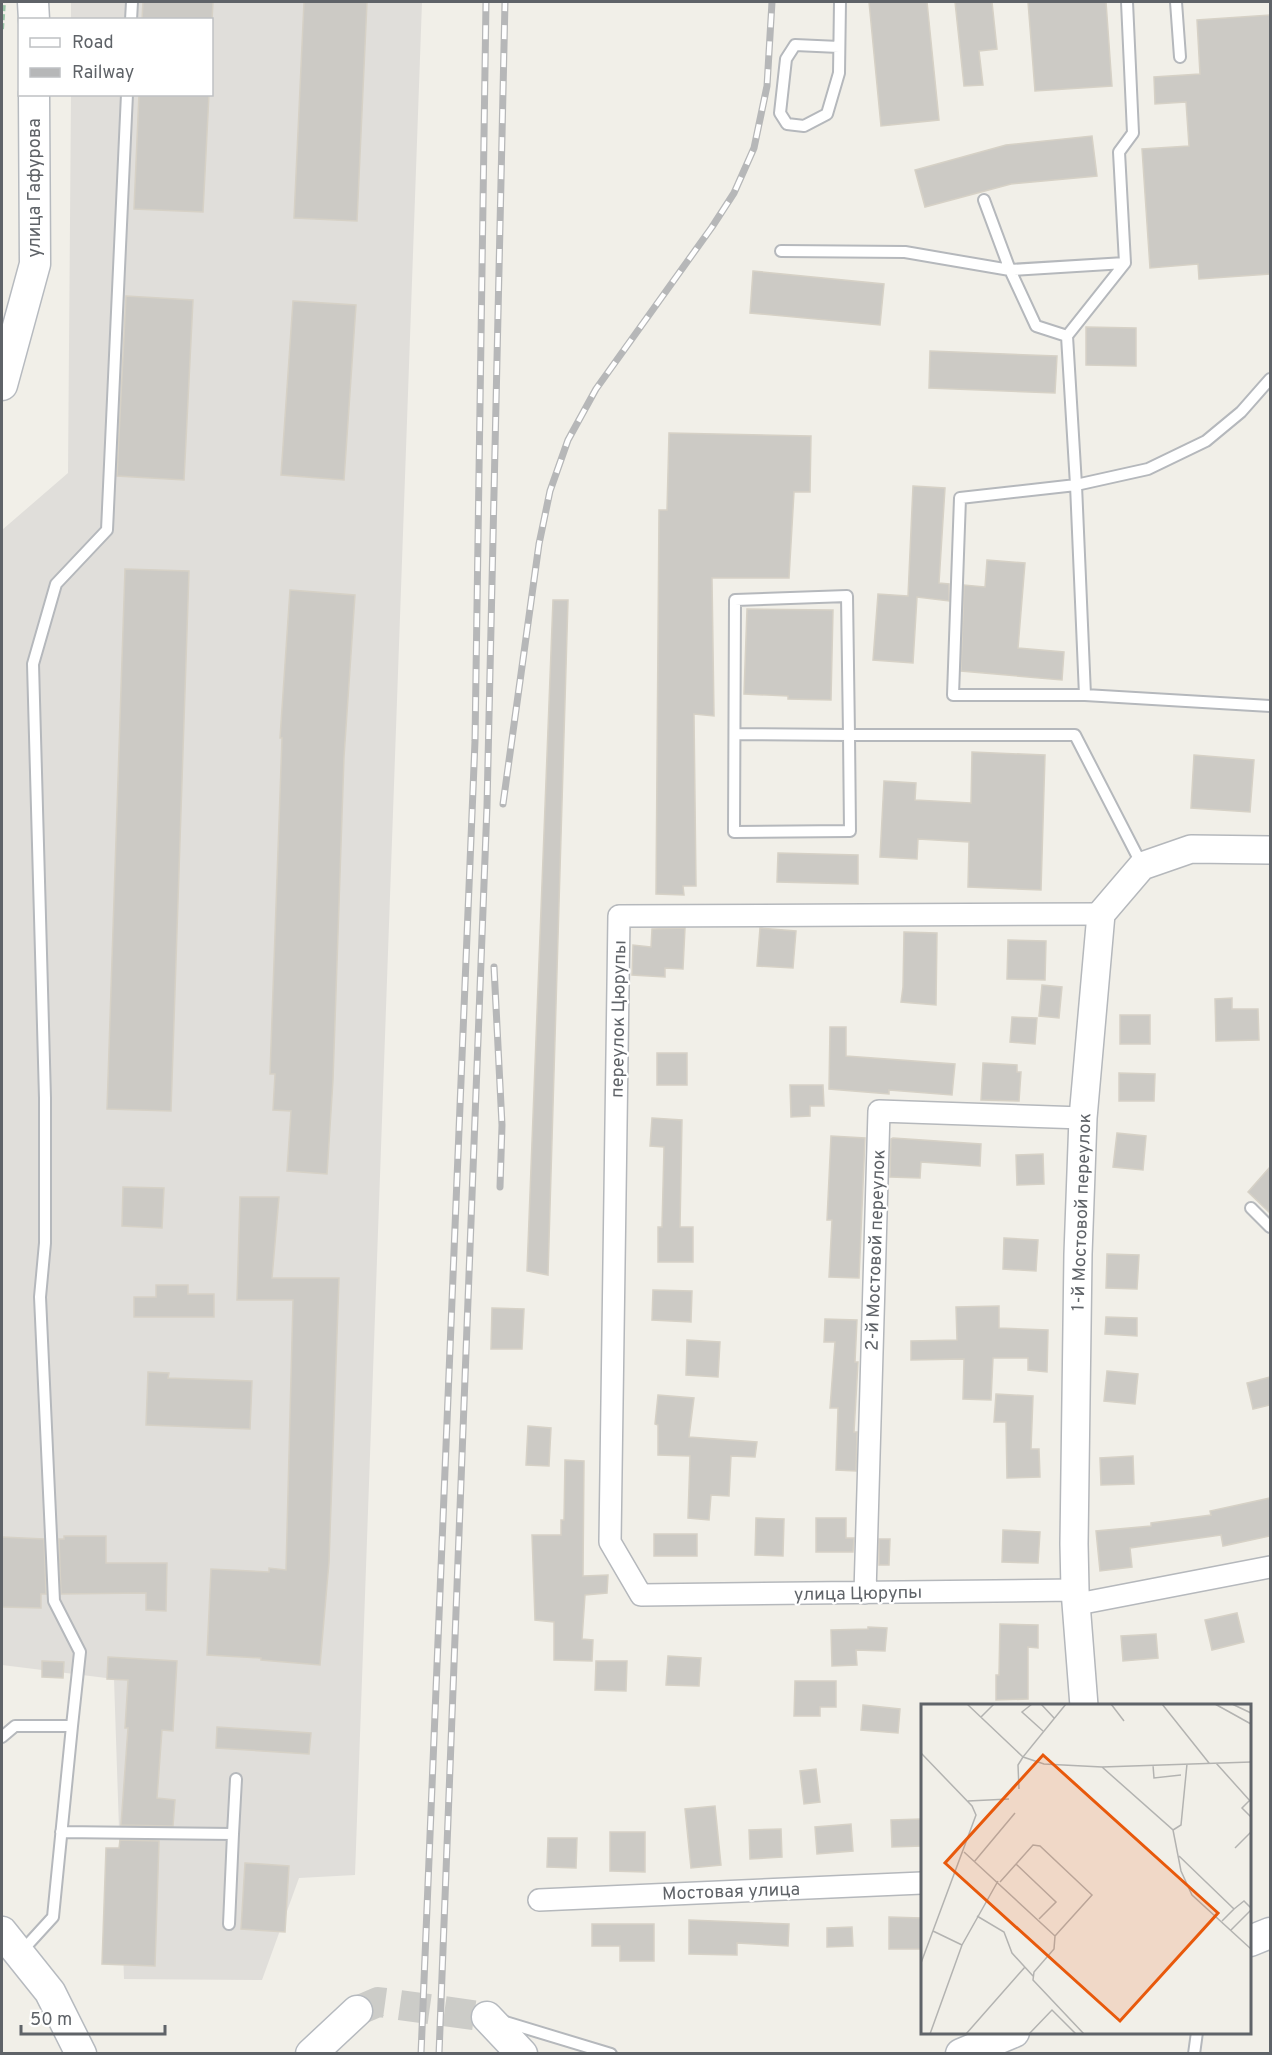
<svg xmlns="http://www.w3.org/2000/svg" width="1272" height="2055" viewBox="0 0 1272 2055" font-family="Overpass,sans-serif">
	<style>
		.industrial { fill: #e0deda }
		.building { fill: #cccac5; stroke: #d6d1c6; stroke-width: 1.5 }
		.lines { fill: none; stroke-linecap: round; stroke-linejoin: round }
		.secondary-tunnel { stroke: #ccccc8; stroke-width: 30; stroke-dasharray: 30 15; stroke-linecap: butt }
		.service-casing { stroke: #b5b8bc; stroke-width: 14 }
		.minor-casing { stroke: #b5b8bc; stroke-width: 24 }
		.tertiary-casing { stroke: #b5b8bc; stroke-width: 30 }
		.secondary-casing { stroke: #b6babf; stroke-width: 33 }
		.path { stroke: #9cc7a9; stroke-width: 4; stroke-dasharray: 6 3; stroke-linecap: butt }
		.service { stroke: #fff; stroke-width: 10 }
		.minor { stroke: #fff; stroke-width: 21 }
		.tertiary { stroke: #fff; stroke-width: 27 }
		.secondary { stroke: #fff; stroke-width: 30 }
		.rail-casing { stroke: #b6b7b8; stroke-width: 7 }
		.rail { stroke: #fff; stroke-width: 4.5; stroke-dasharray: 14; stroke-linecap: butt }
		.labels { text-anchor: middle; stroke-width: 4.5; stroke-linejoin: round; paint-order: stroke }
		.street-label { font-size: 18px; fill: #5f6368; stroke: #fff }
		.inset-road { fill: none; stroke: #b3b3b1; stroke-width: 1.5 }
		.view { fill: #e8590c; fill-opacity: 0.15; stroke: #e8590c; stroke-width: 3 }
		.inset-edge { fill: none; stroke: #5f6368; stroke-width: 3 }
	</style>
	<rect width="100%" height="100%" fill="#f1efe8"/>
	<!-- industrial -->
	<path class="industrial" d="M71 2H422L355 1875 299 1878 262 1980 124 1979 114 1679 2 1665V530L68 473 71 95 212 94V20L71 19Z"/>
	<!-- building -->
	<path class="building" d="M143 2H213L212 20H142Z
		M304 2H367L357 221 294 218Z
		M869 2H927L939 120 881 126Z
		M955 2H992L997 49 979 51 983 85 964 86Z
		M1028 2H1106L1112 86 1035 91Z
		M1270 15V274L1199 279 1198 264 1150 268 1142 149 1189 146 1186 102 1155 104 1154 77 1200 74 1197 20Z
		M139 94H209L203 212 134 209Z
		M1092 136 1097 176 1011 184 925 207 915 170 1006 145Z
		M753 271 884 284 880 325 750 313Z
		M126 296 193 300 184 480 117 476Z
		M293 301 356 305 344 480 281 475Z
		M1086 327 1136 328V366L1086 365Z
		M930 351 1057 356 1055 393 929 388Z
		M669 433 811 436 810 492H794L789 578H712L714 716 694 714 696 886H683L684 895 656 894 659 510H667Z
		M913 486 945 488 939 583 949 584V601L917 597 913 663 873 660 878 594 908 596Z
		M987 560 1025 563 1018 648 1064 652 1062 680 961 671 964 585 985 587Z
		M125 569 189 571 171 1111 107 1109Z
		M290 590 355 595 344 757 333 1080 327 1174 287 1171 291 1111 273 1110 275 1074H270L282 738H280Z
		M553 600H568L548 1275 527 1271Z
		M747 609 833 610 831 700 788 699V696L744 694Z
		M972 752 1045 755 1041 890 968 887 969 842 918 839 917 859 880 857 884 781 916 783 915 800 971 803Z
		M1194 755 1254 760 1250 812 1191 808Z
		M778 853 858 855V884L777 882Z
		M685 928 683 969 665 968V977L632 975 633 945 651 947 652 929Z
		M760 928 796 931 793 968 757 966Z
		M904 932 937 933 936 1005 901 1002 903 987Z
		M1008 940 1046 941 1045 980 1007 979Z
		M1042 985 1062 987 1059 1018 1039 1016Z
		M1232 998V1009H1258L1259 1040 1216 1041 1215 999Z
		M1120 1015H1150V1044H1120Z
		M1012 1017 1037 1018 1035 1044 1010 1042Z
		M830 1027H846V1056L955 1064 952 1095 889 1090V1094L829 1089Z
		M657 1053H687V1085H657Z
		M983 1063 1017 1065V1072H1021L1019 1101 981 1100Z
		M1119 1073 1155 1074 1154 1101H1119Z
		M790 1085H823L824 1106H810V1116L791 1117Z
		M652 1118 682 1120 680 1227H693V1262H658V1227H662L664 1147 650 1146Z
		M1117 1133 1146 1136 1143 1170 1113 1167Z
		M831 1136 865 1138 859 1278 829 1277 832 1220H827Z
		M893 1138 981 1144 980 1166 921 1162 920 1178 890 1177 891 1139Z
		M1043 1154 1044 1184 1017 1185 1016 1155Z
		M1270 1167V1213L1248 1192Z
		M123 1187 164 1188 162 1228 122 1226Z
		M240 1197H279L272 1278H339L329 1562 320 1665 261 1660V1658L207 1655 211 1569 269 1572V1568L286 1570 293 1300H237Z
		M1004 1238 1038 1240 1036 1271 1003 1269Z
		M1107 1254 1139 1255 1137 1289 1106 1288Z
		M156 1285H188V1294H214V1317H134V1297H156Z
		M653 1290 692 1291 691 1322 652 1320Z
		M999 1306V1328L1048 1330 1047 1372 1028 1370V1358H993L991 1400 963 1399 964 1359 911 1360V1341L957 1340 956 1307Z
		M492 1308 524 1309 522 1349H491Z
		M1106 1317 1137 1318V1336L1105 1334Z
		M825 1319 857 1320 855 1362H858L854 1432H857L856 1471 836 1470 838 1408H830L835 1342H824Z
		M687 1340 720 1342 718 1377 686 1375Z
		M1107 1371 1138 1374 1135 1404 1104 1401Z
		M148 1372 169 1373 168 1378 252 1381 250 1429 146 1425Z
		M1270 1377V1405L1253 1409 1247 1383Z
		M996 1394 1033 1396 1031 1449H1039L1040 1477 1007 1478 1006 1422H994Z
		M658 1395 694 1398 689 1437 757 1442 755 1457 731 1456 729 1496 711 1495 709 1520 688 1518 690 1456 658 1455V1425L655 1424Z
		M528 1426 551 1428 549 1466 526 1465Z
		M1133 1456 1134 1484 1101 1485 1100 1458Z
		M565 1460 584 1461 583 1576 608 1575 607 1593 585 1595 582 1639 593 1640 592 1661 554 1660V1622L535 1620 532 1535H561V1520H564Z
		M1270 1498V1536L1223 1546 1221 1535 1130 1548 1132 1567 1100 1571 1096 1531 1151 1526V1523L1211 1515 1210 1511Z
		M756 1518 784 1519 783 1556 755 1555Z
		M816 1518H846V1538H854L853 1552H816Z
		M1003 1530 1040 1532 1038 1563 1002 1562Z
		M654 1534H697V1556H654Z
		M64 1536H106V1563H167L166 1611 146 1610V1593L61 1594 59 1539H64Z
		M2 1537 44 1539 46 1594H41V1608L2 1607Z
		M879 1539H890L889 1565H879Z
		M1237 1613 1244 1642 1212 1650 1205 1620Z
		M1000 1624 1038 1625V1648L1028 1647V1699L996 1700V1675H999Z
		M868 1627 887 1628 885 1651 856 1650 857 1665 832 1666 831 1630 868 1629Z
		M1156 1634 1158 1658 1123 1661 1121 1636Z
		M668 1656 701 1658 699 1686 666 1685Z
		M108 1657 177 1661 173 1731 162 1730 157 1798 175 1800 173 1826 121 1825 128 1728H125L128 1680 107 1679Z
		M42 1661 64 1662 63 1678 42 1677Z
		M596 1661H627L626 1691 595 1690Z
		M795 1681H836V1707H820V1716H794Z
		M863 1705 900 1709 898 1733 861 1730Z
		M217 1727 311 1733 309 1754 216 1748Z
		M816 1769 820 1802 804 1804 800 1771Z
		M715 1806 721 1865 691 1868 685 1809Z
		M921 1819 922 1846 892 1847 891 1820Z
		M851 1824 853 1851 817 1854 815 1827Z
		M781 1829 782 1857 750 1859 749 1830Z
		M610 1832H645V1872L610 1871Z
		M548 1838H577L576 1868 547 1867Z
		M120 1840 159 1841 155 1966 102 1964 106 1848H119Z
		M245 1863 289 1866 285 1932 241 1929Z
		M889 1917 921 1918V1949H889Z
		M689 1920 789 1924 788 1946 737 1943V1955L689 1954Z
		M592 1924H654V1961H620V1946H592Z
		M852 1927 853 1946 827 1947V1928Z"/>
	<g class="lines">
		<!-- secondary-tunnel -->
		<path class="secondary-tunnel" d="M357 2011 378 2002 487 2017"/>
		<!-- service casing -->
		<g class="service-casing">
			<path id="service" d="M1127 2 1133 133 1119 152 1125 263 1067 336 1076 485 1085 695 1270 706
				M1176 2 1180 57
				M131 20 132 2
				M839 47 795 45 786 59 780 113 787 124 804 126 827 114 839 73 840 2
				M984 200 1010 270 1125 263
				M781 251 905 252 1010 270 1036 326 1067 336
				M1085 695H953L960 498 1076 485 1148 469 1206 441 1241 412 1270 379
				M735 734 849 735 847 596 735 600 734 832 850 831 849 735H1075L1142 865
				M1251 1208 1270 1227
				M72 1726 80 1652 54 1601 40 1297 45 1243V1098L33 664 56 584 107 530 127 94
				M2 1737 15 1726H72L53 1917 21 1952
				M61 1832 233 1834 236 1779
				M229 1924 233 1834
				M502 2021 611 2054
				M1194 2054 1197 2032"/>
		</g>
		<!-- minor casing -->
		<g class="minor-casing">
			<path id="minor" d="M1075 1590 641 1595 610 1542 619 916 1101 914
				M865 1593 879 1111 1083 1118
				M1078 1604 1270 1567
				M539 1900 922 1883"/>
		</g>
		<!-- tertiary casing -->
		<g class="tertiary-casing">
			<path id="tertiary" d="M1084 1706 1075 1590 1074 1544 1078 1254 1083 1118 1101 914 1142 866 1191 849 1270 850"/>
		</g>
		<!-- secondary casing -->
		<g class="secondary-casing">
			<path id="secondary" d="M33 2 34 20
				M2 385 35 264 34 94
				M2 1932 50 1992 81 2054
				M1250 1941 1270 1933
				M487 2017 522 2054
				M311 2054 357 2011
				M961 2054 1014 2032"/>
		</g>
		<!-- path -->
		<path class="path" d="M2 29 4 2"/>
		<!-- service -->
		<use href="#service" class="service"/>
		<!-- minor -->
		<use href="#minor" class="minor"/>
		<!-- tertiary -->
		<use href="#tertiary" class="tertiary"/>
		<!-- secondary -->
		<use href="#secondary" class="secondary"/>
		<!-- rail casing -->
		<g class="rail-casing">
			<path id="rail" d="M503 804 539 544 550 491 568 440 596 389 712 227 734 193 754 148 767 86 772 2
				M494 967 502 1125 500 1187
				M421 2054 475 741 486 2
				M439 2054 487 806 505 2"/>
		</g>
		<!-- rail -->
		<use href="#rail" class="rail"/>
	</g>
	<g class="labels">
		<!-- street labels -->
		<g class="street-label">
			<text transform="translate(34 188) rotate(-90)" y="6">улица Гафурова</text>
			<text transform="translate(618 1019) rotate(-89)" y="6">переулок Цюрупы</text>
			<text transform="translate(1081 1212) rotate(-88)" y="6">1-й Мостовой переулок</text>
			<text transform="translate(875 1250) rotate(-88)" y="6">2-й Мостовой переулок</text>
			<text transform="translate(858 1593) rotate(-1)" y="6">улица Цюрупы</text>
			<text transform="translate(731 1891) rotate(-2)" y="6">Мостовая улица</text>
		</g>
	</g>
	<!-- overview -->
	<g transform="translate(921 1704)">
		<rect width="330" height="330" fill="#f1efe8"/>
		<path class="inset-road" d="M46 0 102 53 145 0M111 0 101 8 122 27M120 0 133 14M190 0 203 17M241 0 288 59M294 0 330 20M311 0 330 9M60 13 73 0M0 49 51 102 55 111 0 259M295 59 330 98M232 61 233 74 260 71M181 63 330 58M98 85 97 61 102 53 123 60 181 63 252 126 260 167 271 191 330 245M329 96 321 104 330 113M47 97 88 95M252 126 260 121 266 60M314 144 330 128M43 148 134 232 133 245 113 268 112 276 163 330M258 152 313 205 301 217M53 158 94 109M95 160 135 198 118 215M79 178 112 141 119 142 171 191 134 232M313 205 323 197 330 204M56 212 83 228 91 249 112 272M310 226 330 206M12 227 41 241M9 330 41 241 77 177M45 330 104 263M108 330 131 306 155 330"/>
		<path class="view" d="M122 51 297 209 199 317 24 159Z"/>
		<rect width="330" height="330" class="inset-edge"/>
	</g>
	<!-- border -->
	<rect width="1272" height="2055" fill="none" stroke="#5f6368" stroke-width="6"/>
	<!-- legend -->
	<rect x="18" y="18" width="195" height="78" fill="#ffffff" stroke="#bfc1c3" stroke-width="1.5"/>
	<rect x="30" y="38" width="30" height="9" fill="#ffffff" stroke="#bfc1c3" stroke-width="1.5"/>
	<text x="72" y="48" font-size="18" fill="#5f6368">Road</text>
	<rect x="30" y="68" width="30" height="9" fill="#b6b7b8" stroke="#bfc1c3" stroke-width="1.5"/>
	<text x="72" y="78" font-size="18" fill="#5f6368">Railway</text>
	<!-- scale -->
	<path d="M21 2025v9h144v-9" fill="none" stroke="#5f6368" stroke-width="3"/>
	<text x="30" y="2025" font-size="18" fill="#5f6368" stroke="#ffffff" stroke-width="4.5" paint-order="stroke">50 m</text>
</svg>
